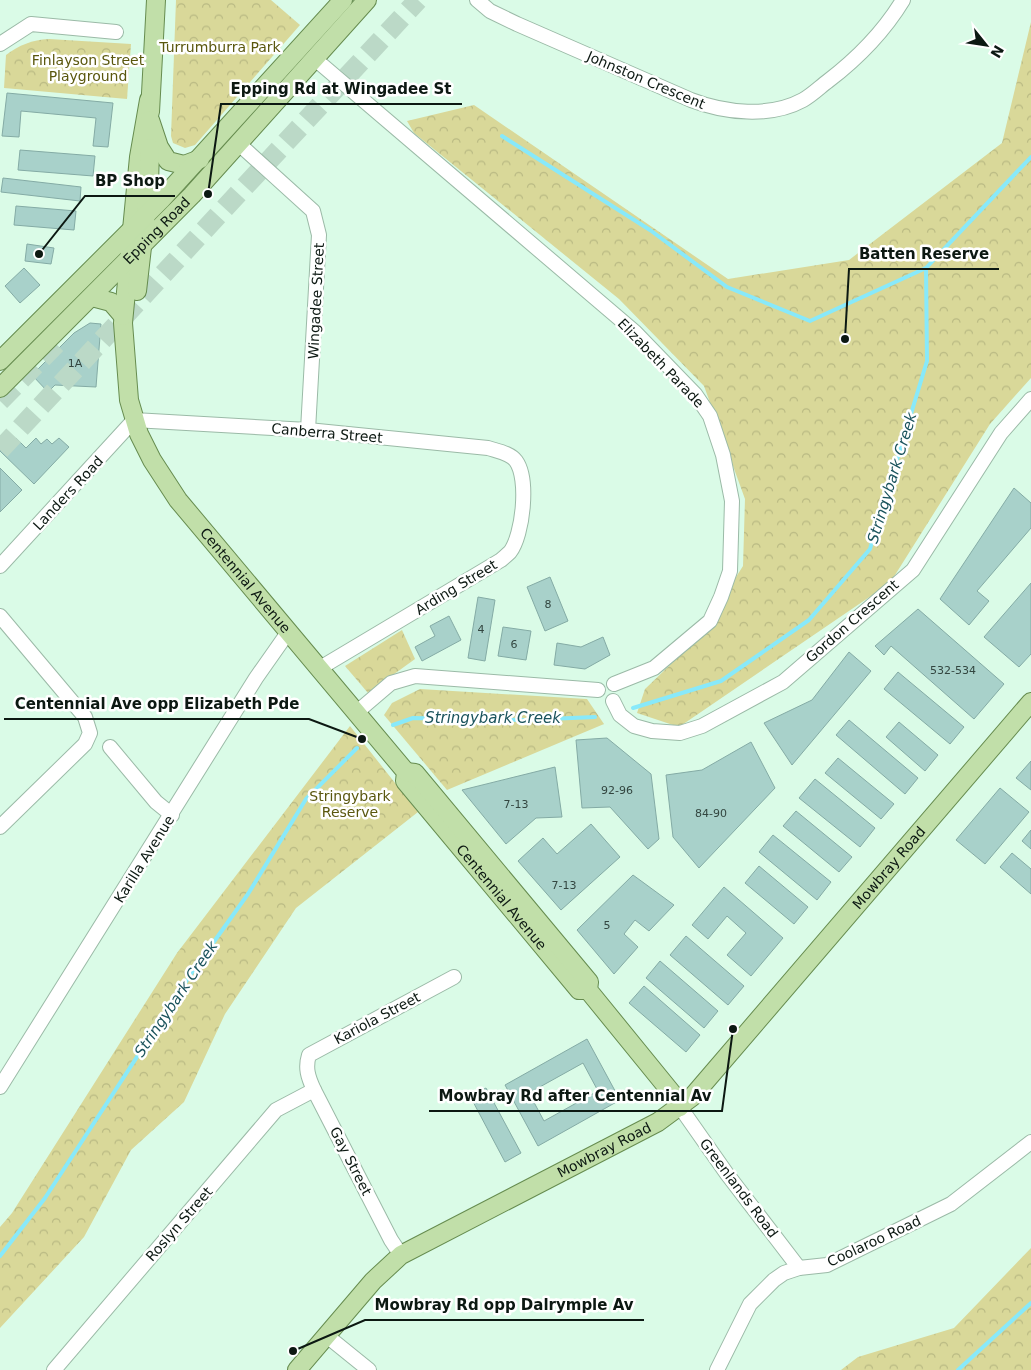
<svg xmlns="http://www.w3.org/2000/svg" width="1031" height="1370" font-family="'DejaVu Sans',sans-serif">
<style>
.forest{fill:url(#forest-crowns)}
.lines{fill:none;stroke-linecap:round;stroke-linejoin:round}
.stream{stroke:#88e9fa;stroke-width:4}
.building{fill:#a8d1ca;stroke:#84aba5;fill-rule:evenodd}
.highway-tunnel{stroke:#bbd9c7;stroke-width:20;stroke-dasharray:20 10;stroke-linecap:butt}
.minor-casing{stroke:#9bbaa7;stroke-width:16}
.major-casing{stroke:#668c4f;stroke-width:20}
.minor{stroke:#fff;stroke-width:14}
.major{stroke:#c1dfa9;stroke-width:18}
.labels{text-anchor:middle;stroke-width:5;stroke-linejoin:round;paint-order:stroke}
.number-label{font-size:11px;fill:#334640}
.park-label{font-size:14px;fill:#5a570e;stroke:#fff}
.street-label{font-size:14px;fill:#0c1812;stroke:#fff}
.water-label{font-size:15px;font-style:italic;fill:#1a535c;stroke:#fff}
.leader{fill:none;stroke:#0c1812;stroke-width:2}
.callout-dot{fill:#0c1812;stroke:#fff;stroke-width:2}
.callout-label{font-size:15px;text-anchor:middle;font-weight:bold;fill:#0c1812;stroke:#fff;stroke-width:5;stroke-linejoin:round;paint-order:stroke}
</style>
<defs>
<pattern id="forest-crowns" width="20" height="18" patternUnits="userSpaceOnUse" patternTransform="scale(1.25)"><rect width="20" height="18" fill="#d9d899"/><path d="M2 6a3 3 0 1 1 6 0M12 15a3 3 0 1 1 6 0" fill="none" stroke="#b9b983"/></pattern>
</defs>
<rect width="100%" height="100%" fill="#dafbe7"/>
<g class="forest">
<polygon points="176,0 271,0 300,25 195,145 185,148 173,143 171,136"/>
<polygon points="1031,22 1031,378 990,424 890,583 679,727 637,713 645,689 696,640 743,566 745,499 704,386 619,299 414,133 407,121 474,105 728,279 849,260 1002,143"/>
<path d="M49,39l82,5 -4,55 -123,-11 2,-33c13,-10 26,-15 43,-16z"/>
<polygon points="402,630 415,659 368,693 345,666"/>
<polygon points="420,689 587,699 604,724 447,790 384,715 392,703"/>
<polygon points="350,726 418,812 296,908 225,1014 184,1102 131,1150 84,1237 0,1328 0,1227 12,1213 177,953"/>
<polygon points="1031,1248 1031,1370 841,1370 858,1357 954,1328"/>
</g>
<g class="lines">
<g class="stream">
<polyline points="502,136 650,230 727,287 810,321 926,268"/>
<polyline points="633,708 721,681 809,620 870,549 927,361 926,268 1031,157"/>
<polyline points="393,725 413,718 525,720 595,717"/>
<polyline points="0,1256 45,1198 193,971 248,894 306,799 357,748"/>
<polyline points="958,1370 1031,1303"/>
</g>
</g>
<g class="building">
<polygon points="7,93 113,103 108,147 93,146 96,118 21,111 19,137 2,136"/>
<polygon points="20,150 95,156 93,176 18,170"/>
<polygon points="3,178 81,187 80,201 1,192"/>
<polygon points="16,206 76,211 74,230 14,225"/>
<polygon points="27,244 54,248 51,264 25,261"/>
<polygon points="24,268 40,285 20,303 5,286"/>
<polygon points="90,323 101,324 96,387 55,385 48,392 32,375 74,333"/>
<polygon points="16,438 26,448 36,438 41,444 47,439 52,444 59,438 69,447 34,484 0,451 2,440 8,446"/>
<polygon points="0,468 22,490 0,512"/>
<polygon points="1014,488 1031,503 1031,528 977,591 989,601 969,625 940,599"/>
<polygon points="550,577 568,621 545,631 527,587"/>
<polygon points="1031,583 1031,654 1019,667 984,637"/>
<polygon points="478,597 495,600 485,661 468,658"/>
<polygon points="918,609 1004,684 974,719 891,646 884,655 875,646"/>
<polygon points="449,616 461,640 422,661 415,647 435,636 430,626"/>
<polygon points="503,627 531,631 526,660 498,656"/>
<polygon points="603,637 610,655 585,669 554,665 557,643 581,647"/>
<polygon points="849,652 871,671 792,765 764,723 812,700"/>
<polygon points="898,672 964,727 950,744 884,689"/>
<polygon points="849,720 918,778 905,794 836,735"/>
<polygon points="899,722 938,755 925,771 886,737"/>
<polygon points="607,738 651,774 659,839 648,849 610,807 582,808 576,740"/>
<polygon points="751,742 775,788 699,868 673,837 666,775 702,770"/>
<polygon points="838,758 894,804 881,819 825,773"/>
<polygon points="1031,761 1031,790 1016,778"/>
<polygon points="555,767 562,817 536,818 506,844 462,790"/>
<polygon points="815,779 875,828 860,847 799,798"/>
<polygon points="1000,788 1029,812 985,864 956,840"/>
<polygon points="796,811 852,857 839,872 783,826"/>
<polygon points="591,824 620,857 561,910 518,861 543,838 557,854"/>
<polygon points="1031,830 1031,849 1022,841"/>
<polygon points="773,835 831,882 817,900 759,852"/>
<polygon points="1012,853 1031,869 1031,894 1000,867"/>
<polygon points="759,866 808,907 794,924 745,883"/>
<polygon points="633,875 674,905 649,931 635,920 624,934 638,947 614,974 577,930"/>
<polygon points="724,887 783,938 751,976 727,955 746,933 727,916 708,939 692,925"/>
<polygon points="686,936 744,986 728,1005 670,955"/>
<polygon points="660,961 718,1011 704,1028 646,978"/>
<polygon points="644,986 700,1035 686,1052 629,1003"/>
<path d="M587,1039l33,61 -82,46 -33,-61zM583,1063l15,28 -54,30 -15,-28z"/>
<polygon points="486,1088 521,1153 505,1162 470,1096"/>
</g>
<g class="lines">
<g class="highway-tunnel">
<polyline points="0,401 58,342"/>
<polyline points="0,450 418,0"/>
</g>
<g class="minor-casing">
<g id="minor">
<path d="M477,0l13,11 27,13 174,76c34,13 79,18 112,0 9,-5 17,-13 25,-19 30,-23 55,-48 75,-81"/>
<polyline points="0,44 31,24 116,32"/>
<polyline points="315,59 635,332 695,394 710,416 723,455 732,501 730,571 721,597 710,621 654,668 614,684"/>
<polyline points="239,144 313,211 319,235 308,430"/>
<path d="M0,566l134,-146 174,10 180,18c9,3 22,5 28,13 13,18 7,74 -6,91 -3,3 -7,6 -9,8l-181,108"/>
<polyline points="0,616 85,717 90,733 85,744 0,827"/>
<polyline points="613,701 620,715 634,726 652,731 680,733 702,726 783,682 913,570 1001,433 1031,399"/>
<polyline points="357,712 391,683 415,676 598,690"/>
<polyline points="110,747 156,802 172,815"/>
<polyline points="0,1087 256,678 289,631"/>
<polyline points="680,1107 727,1174 799,1268"/>
<path d="M401,1255l-10,-15 -77,-150c-6,-13 -9,-22 -5,-35l145,-78"/>
<polyline points="327,1336 369,1370"/>
<polyline points="54,1370 276,1110 314,1090"/>
<polyline points="717,1370 750,1304 774,1280 784,1273 799,1268 827,1265 951,1204 1031,1142"/>
</g>
</g>
<g class="major-casing">
<g id="major">
<path id="s1" d="M149,100l-10,57 -16,166 6,77 10,34 13,26 26,40 228,272 -1,9 174,209h9"/>
<polyline points="150,112 156,0"/>
<polyline points="150,120 159,147 168,161 184,165 200,159"/>
<polyline points="137,291 149,186 150,148"/>
<polyline points="92,297 111,302 123,316"/>
<polyline points="0,361 161,200 343,0"/>
<path id="s2" d="M0,388l192,-193 175,-195"/>
<polyline points="406,772 415,773 589,982 588,990 671,1092 680,1107"/>
<path id="s3" d="M297,1370l76,-89 28,-26 257,-133 34,-25 339,-395"/>
</g>
</g>
<use href="#minor" class="minor"/>
<use href="#major" class="major"/>
</g>
<g class="labels">
<g class="number-label">
<text x="75" y="367">1A</text>
<text x="548" y="608">8</text>
<text x="481" y="633">4</text>
<text x="514" y="648">6</text>
<text x="953" y="674">532-534</text>
<text x="617" y="794">92-96</text>
<text x="516" y="808">7-13</text>
<text x="711" y="817">84-90</text>
<text x="564" y="889">7-13</text>
<text x="607" y="929">5</text>
</g>
<g class="park-label">
<text x="220" y="52">Turrumburra Park</text>
<text x="88" y="65">Finlayson Street<tspan x="88" dy="16">Playground</tspan></text>
<text x="350" y="801">Stringybark<tspan x="350" dy="16">Reserve</tspan></text>
</g>
<g class="street-label">
<text transform="translate(646 80) rotate(23)" y="5">Johnston Crescent</text>
<text dy="5" stroke="none"><textPath href="#s2" startOffset="222">Epping Road</textPath></text>
<text transform="translate(316 301) rotate(-87)" y="5">Wingadee Street</text>
<text transform="translate(661 363) rotate(46)" y="5">Elizabeth Parade</text>
<text transform="translate(327 433) rotate(5)" y="5">Canberra Street</text>
<text transform="translate(68 493) rotate(-47)" y="5">Landers Road</text>
<text dy="5" stroke="none"><textPath href="#s1" startOffset="519">Centennial Avenue</textPath></text>
<text transform="translate(456 587) rotate(-31)" y="5">Arding Street</text>
<text transform="translate(852 621) rotate(-41)" y="5">Gordon Crescent</text>
<text transform="translate(144 859) rotate(-58)" y="5">Karilla Avenue</text>
<text dy="5" stroke="none"><textPath href="#s3" startOffset="789">Mowbray Road</textPath></text>
<text dy="5" stroke="none"><textPath href="#s1" startOffset="929">Centennial Avenue</textPath></text>
<text transform="translate(377 1018) rotate(-28)" y="5">Kariola Street</text>
<text dy="5" stroke="none"><textPath href="#s3" startOffset="384">Mowbray Road</textPath></text>
<text transform="translate(351 1161) rotate(63)" y="5">Gay Street</text>
<text transform="translate(739 1188) rotate(53)" y="5">Greenlands Road</text>
<text transform="translate(179 1224) rotate(-49)" y="5">Roslyn Street</text>
<text transform="translate(874 1241) rotate(-25)" y="5">Coolaroo Road</text>
</g>
<g class="water-label">
<text transform="translate(892 478) rotate(-73)" y="5">Stringybark Creek</text>
<text x="493" y="723">Stringybark Creek</text>
<text transform="translate(176 999) rotate(-56)" y="5">Stringybark Creek</text>
</g>
</g>
<path class="leader" d="M208 194L221 104H462M39 254L85 196H175M845 339L849 269H999M362 739L309 719H4M733 1029L722 1111H429M293 1351L365 1320H644"/>
<g class="callout-dot">
<circle cx="208" cy="194" r="5"/>
<circle cx="39" cy="254" r="5"/>
<circle cx="845" cy="339" r="5"/>
<circle cx="362" cy="739" r="5"/>
<circle cx="733" cy="1029" r="5"/>
<circle cx="293" cy="1351" r="5"/>
</g>
<g class="callout-label">
<text x="341" y="94">Epping Rd at Wingadee St</text>
<text x="130" y="186">BP Shop</text>
<text x="924" y="259">Batten Reserve</text>
<text x="157" y="709">Centennial Ave opp Elizabeth Pde</text>
<text x="575" y="1101">Mowbray Rd after Centennial Av</text>
<text x="504" y="1310">Mowbray Rd opp Dalrymple Av</text>
</g>
<g transform="translate(986 45) rotate(120)" stroke="#ffffff" stroke-width="4" paint-order="stroke">
<path d="M0-4L9 19L0 12L-9 19Z" fill="#0c1812"/>
<text y="-8" font-size="14" font-weight="bold" text-anchor="middle" fill="#0c1812">N</text>
</g>
</svg>
